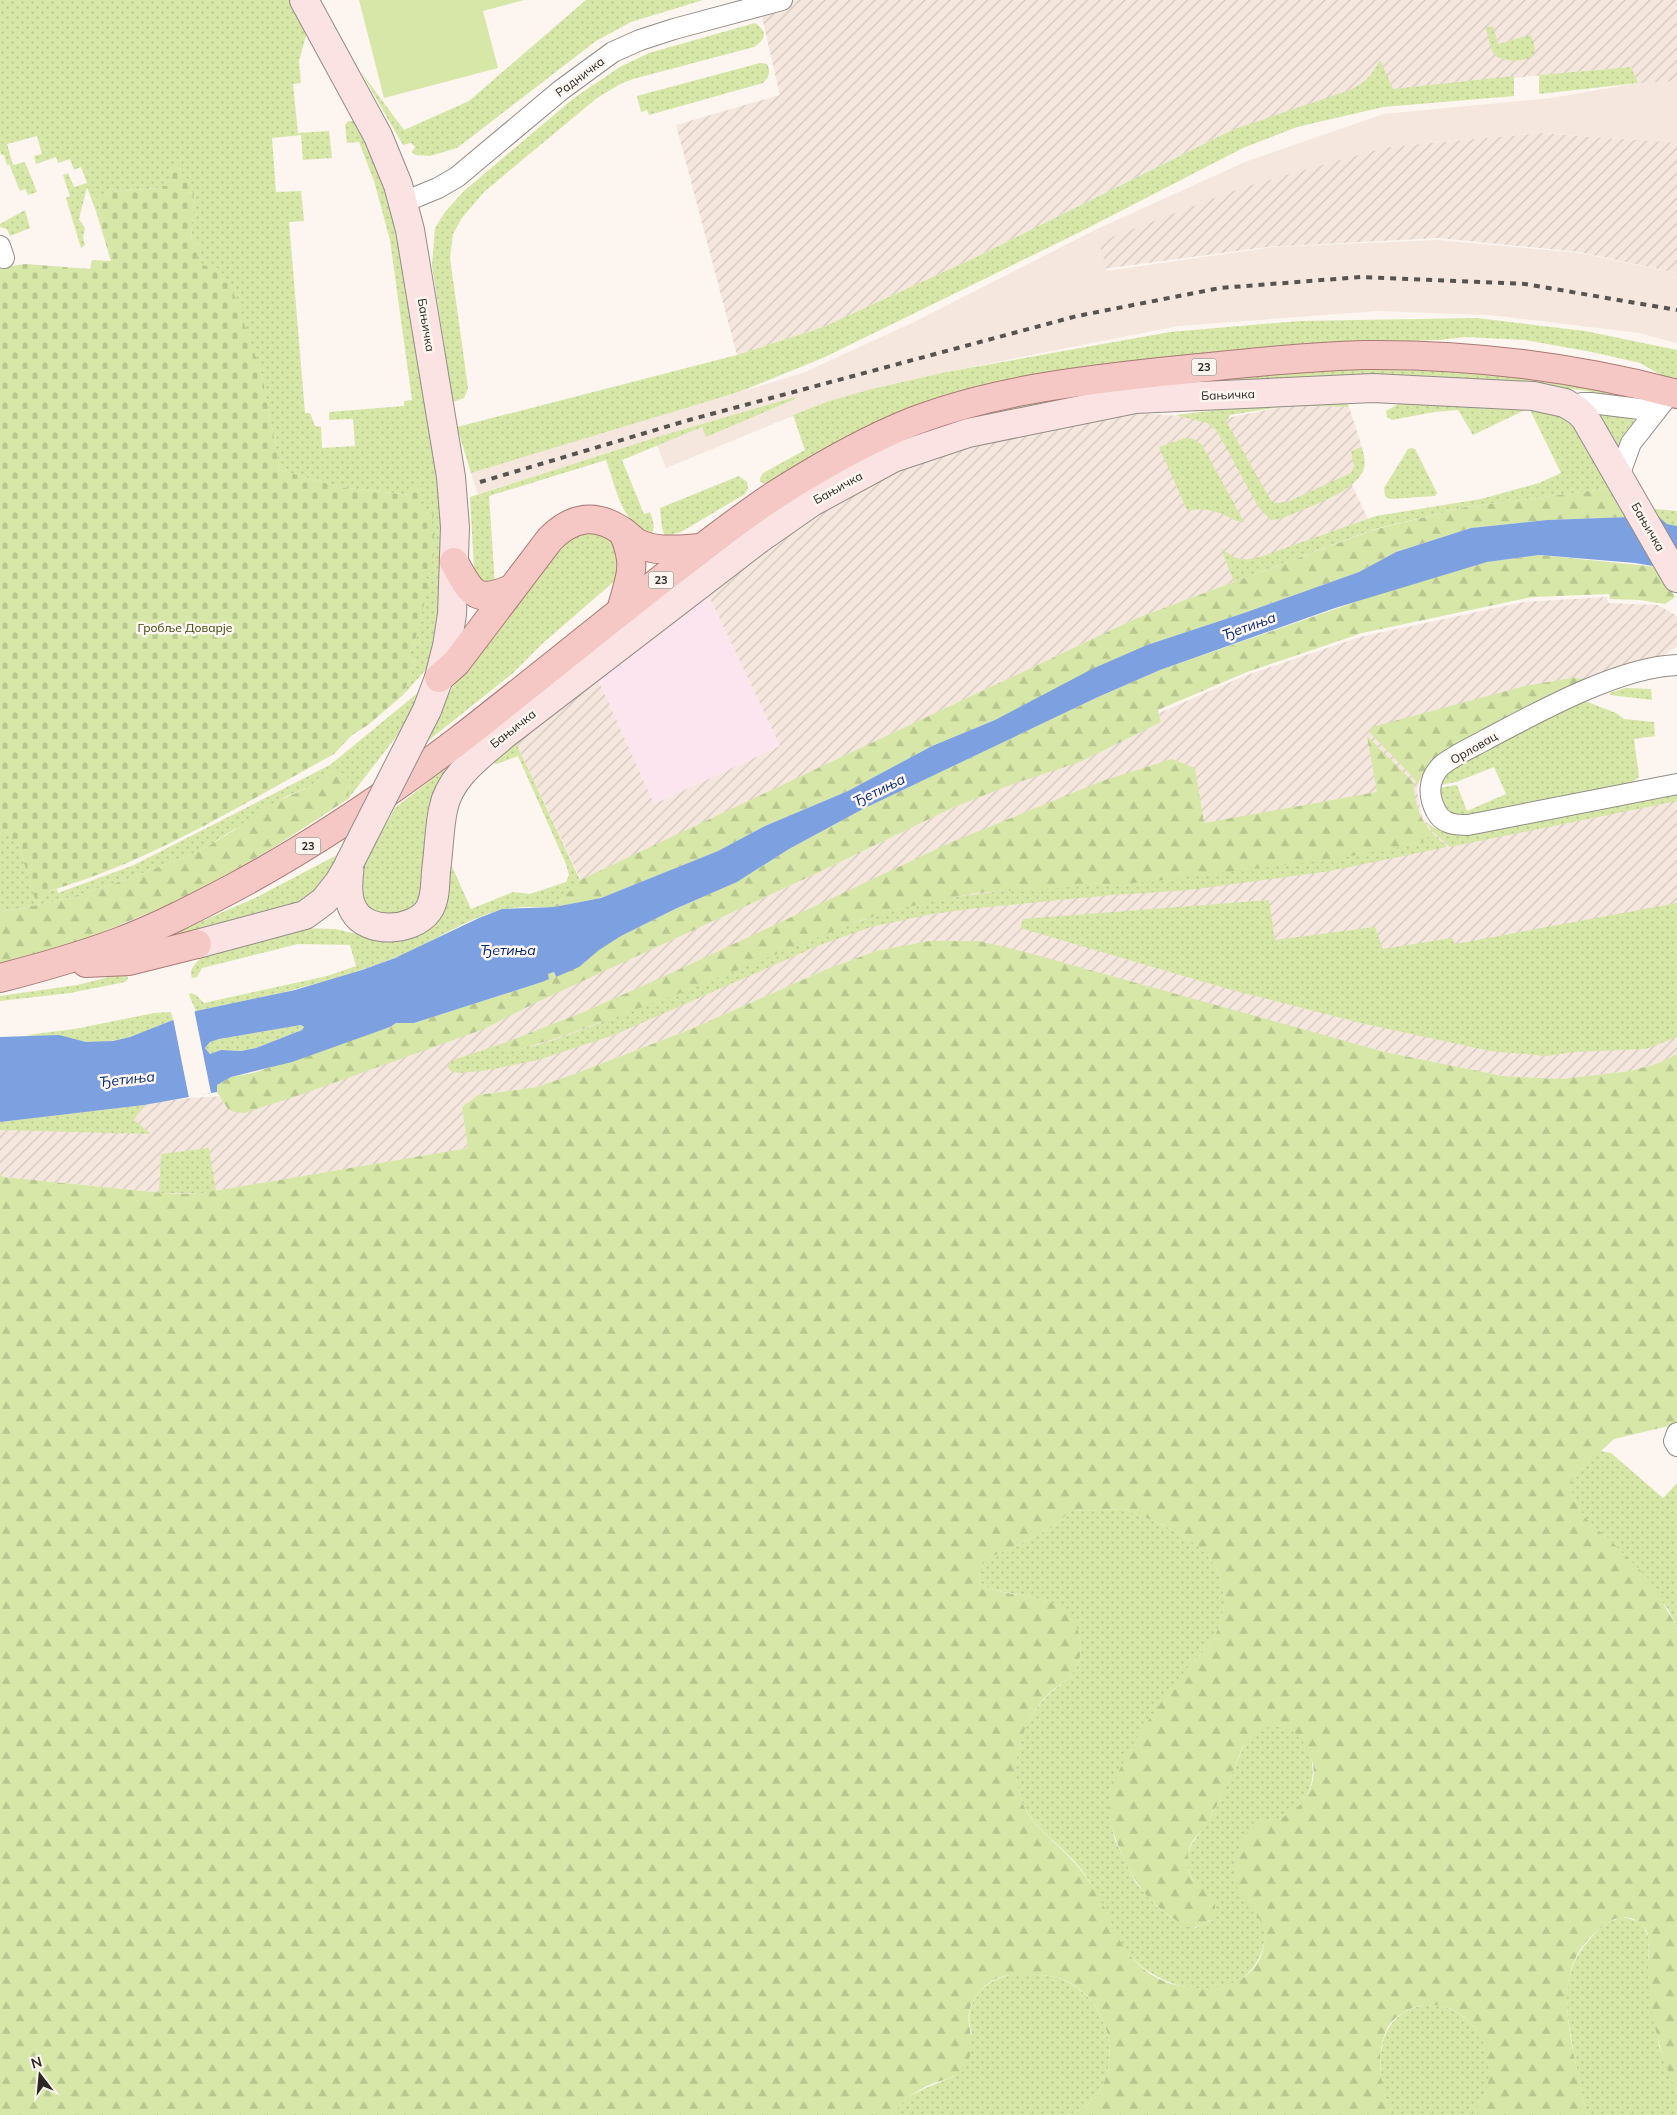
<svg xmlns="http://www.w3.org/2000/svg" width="1677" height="2115" font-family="Mulish,sans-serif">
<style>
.commercial{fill:#fde5ef}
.industrial{fill:url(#industrial-furrows)}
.built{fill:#f5e7de}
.grass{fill:url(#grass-dots)}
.forest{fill:url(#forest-firs);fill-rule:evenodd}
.cemetery{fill:url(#cemetery-stones)}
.pitch{fill:#d6e7a7}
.water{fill:#7da0e0;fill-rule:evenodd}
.pier{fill:#fcf5f0}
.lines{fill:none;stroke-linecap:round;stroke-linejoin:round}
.street-casing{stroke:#938c88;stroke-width:22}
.secondary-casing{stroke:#938c88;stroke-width:30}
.primary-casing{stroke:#aa7875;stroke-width:30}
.street{stroke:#fff;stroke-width:20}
.secondary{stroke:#fae3e2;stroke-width:28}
.primary{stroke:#f5c8c6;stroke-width:28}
.rail{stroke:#575351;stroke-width:4;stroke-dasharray:6 6;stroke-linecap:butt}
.secondary-bridge-casing{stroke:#938c88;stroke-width:30;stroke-linecap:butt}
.secondary-bridge{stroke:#fae3e2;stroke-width:28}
.labels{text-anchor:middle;stroke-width:5;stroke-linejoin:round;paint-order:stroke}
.shield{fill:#fcf5f0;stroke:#696562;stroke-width:1}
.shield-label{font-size:11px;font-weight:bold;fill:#2a2725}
.street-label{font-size:12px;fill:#2a2725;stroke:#fcf5f0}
.park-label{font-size:12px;fill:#3c470f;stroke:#fcf5f0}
.water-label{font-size:14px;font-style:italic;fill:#032871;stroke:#fcf5f0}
</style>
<defs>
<pattern id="industrial-furrows" width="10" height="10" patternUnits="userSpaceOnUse" patternTransform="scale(1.25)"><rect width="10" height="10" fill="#f5e7de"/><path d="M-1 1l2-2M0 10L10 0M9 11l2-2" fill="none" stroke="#d2c6be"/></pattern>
<pattern id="grass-dots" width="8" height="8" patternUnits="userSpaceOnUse" patternTransform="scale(1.25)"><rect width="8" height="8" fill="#d6e7a7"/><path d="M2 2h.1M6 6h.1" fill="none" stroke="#b8c690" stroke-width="1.8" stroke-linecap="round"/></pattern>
<pattern id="forest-firs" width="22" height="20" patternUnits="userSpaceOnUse" patternTransform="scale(1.25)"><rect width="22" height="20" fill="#d6e7a7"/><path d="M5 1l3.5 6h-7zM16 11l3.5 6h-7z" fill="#b8c690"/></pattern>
<pattern id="cemetery-stones" width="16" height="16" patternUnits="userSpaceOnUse" patternTransform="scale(1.25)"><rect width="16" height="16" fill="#d6e7a7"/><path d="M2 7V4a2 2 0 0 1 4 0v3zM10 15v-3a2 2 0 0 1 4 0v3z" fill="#b8c690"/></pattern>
</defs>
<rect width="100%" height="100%" fill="#fcf5f0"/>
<polygon class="commercial" points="708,594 780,746 654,804 598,679"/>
<g class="industrial">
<polygon points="758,0 1677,0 1677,273 1579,252 1438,238 1267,247 1102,269 1095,241 1243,185 1387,147 1540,133 1636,140 1638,85 1631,67 1608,69 1393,89 1232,130 974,258 823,327 737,355 676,125 780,95"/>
<polygon points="1293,405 1349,407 1362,447 1352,485 1373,530 1137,618 581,880 515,741 598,679 654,804 780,746 708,594 815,514 877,476 936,456 1077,422 1136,413 1221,419"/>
<polygon points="1607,597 1608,603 1658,605 1677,616 1677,646 1662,656 1437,758 1419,777 1417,791 1421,814 1426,822 1435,830 1446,833 1677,794 1677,1054 1659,1063 1630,1071 1561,1079 1503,1076 1385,1052 979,941 928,941 876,951 827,969 691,1029 577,1073 537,1087 478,1095 462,1107 469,1148 202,1193 174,1194 3,1177 0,1173 0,1122 189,1098 262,1094 481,1027 811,876 950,809 1161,722 1159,713 1247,675 1360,637 1524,602"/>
</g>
<polygon class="built" points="1677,81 1677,143 1540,133 1387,147 1244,187 1099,242 1107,271 1273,247 1438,240 1579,253 1677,273 1677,343 1639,333 1490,315 1377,311 1178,326 946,372 872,389 829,401 666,468 654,438 478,494 471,473 803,373 912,323 1095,230 1245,162 1384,114 1552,98 1638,83"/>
<g class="grass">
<polygon points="0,0 293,0 307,32 299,61 301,83 293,84 298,133 329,131 332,158 303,160 301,135 272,138 276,192 301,191 304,221 289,222 305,413 310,413 315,426 321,427 322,448 355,446 353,419 329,420 329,412 404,406 404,401 412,400 390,240 374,181 359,142 347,143 345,125 348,121 353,121 365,138 383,181 396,223 441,477 443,604 431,664 403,695 416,661 408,657 411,649 413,649 429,581 421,579 422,573 428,574 436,543 433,542 427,531 428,523 410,495 339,487 280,470 262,375 195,264 199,243 191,241 194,193 159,186 158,188 111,192 97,198 101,209 96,211 87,187 79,219 85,228 83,237 85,245 81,248 66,198 70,196 63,175 68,173 74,187 87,183 81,167 74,170 70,159 58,163 56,157 36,164 34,156 42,154 37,136 7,144 13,165 25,162 37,192 28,195 25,189 20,191 9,164 7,165 4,155 1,155 0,150"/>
<polygon points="586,0 703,0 631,22 596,41 457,148 430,156 415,155 412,152 415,147 411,143 403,145 361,72 404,130 469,101"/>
<path d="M755,23c13,9 11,16 -1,24l-121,32 -11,4 -25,15 -82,68 -31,26 -22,26 -9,16 -3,24 18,130 -4,10 -11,4 -21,-136 3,-38 10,-16 19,-21 110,-93 46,-31 29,-14z"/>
<path d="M1493,26l5,18 33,-9c2,6 6,15 2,20 -6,8 -31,7 -38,0 -5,-6 -7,-19 -9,-27z"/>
<path d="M1380,60l13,29 121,-13v20l-131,11 -86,20 -54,21 -161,83 -257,126 -86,35 -268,81 -14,-46 280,-72 86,-28 151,-69 258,-128 118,-40c15,-7 22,-15 30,-30z"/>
<path d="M760,63l7,1c4,8 2,13 -4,19l-114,32 -2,-5 -6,2 -4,-16z"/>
<polygon points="1631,67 1638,83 1539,94 1539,75"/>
<polygon points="25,210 30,228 10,236 7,229 0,227 0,224"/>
<polygon points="1477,318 1585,331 1677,350 1677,382 1668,379 1640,363 1592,352 1525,340 1465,337 1440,340 1299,344 1244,349 1127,363 874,424 806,459 766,484 760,482 760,478 763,473 805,450 793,415 829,401 872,389 946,372 1170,332 1300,321"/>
<polygon points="1401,368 1509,374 1635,396 1629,399 1581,390 1487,381 1168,385 1305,370"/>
<polygon points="1078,396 1078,401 924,434 453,763 419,900 407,913 378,916 361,904 361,871 395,808 453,763 641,610 761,519 907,437 965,418 1022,405"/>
<path d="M795,397v2l-89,38 -4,-10 -80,33 22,54 6,-2c3,8 6,16 1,23 -30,-11 -35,-48 -45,-75l-117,36 6,89h-20l-5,-88 184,-59z"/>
<path d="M1418,400c40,1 123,-3 155,22 17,13 29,47 39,66l-146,19 -95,23 -137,52 -13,-34c16,13 20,13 39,9l116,-41 105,-17 58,-16 22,-10 -32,-65 -56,27 -15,-25 -24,2 -42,8 -5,-3 -1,-6 12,-7z"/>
<path d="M1296,401l50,1 3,5 -56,-2 -63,10 -4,6 44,78 4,4 13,-1 64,-29 3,-7 -3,-15 11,-4c2,9 5,17 0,26 -11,21 -60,36 -81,46l-10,1 -12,-12 -42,-77 -10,-8 -32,-8z"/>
<polygon points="1597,413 1633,419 1634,422 1627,430 1617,449"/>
<path d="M1185,438l9,1 8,6 42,77c-10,-1 -15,-5 -24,-9 -11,-4 -21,-4 -33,-3l-28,-63z"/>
<polygon points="1412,448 1415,449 1437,493 1435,496 1390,499 1385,496 1384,488 1408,449"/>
<polygon points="739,476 747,482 748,488 745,494 681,532 665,536 662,528 660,508"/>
<polygon points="1656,509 1677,511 1677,526 1667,524 1651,510"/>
<polygon points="583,530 607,533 622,553 616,579 610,585 542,644 512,674 424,744 452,688 476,652 554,550"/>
<polygon points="1625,688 1651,689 1652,700 1610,695 1610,693"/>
<polygon points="420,691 413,715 348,799 350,784 332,771 311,786 285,797 200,851 122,881 58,901 0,912 0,834 9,831 18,843 35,898 46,895 46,892 57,889 58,893 134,865 330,765"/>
<polygon points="1585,701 1616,713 1624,719 1654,722 1655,736 1634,739 1639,777 1630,784 1455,817 1442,806 1439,788 1457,785 1467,811 1506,794 1494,767 1456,782 1440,785 1448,770 1528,728"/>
<path d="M515,741l65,139 -26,27c-17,0 -36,-1 -53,3 -34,8 -73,35 -107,48 -64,25 -131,40 -198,53l-7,-16 1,-2 6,2 8,8 123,-27 29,-10 -6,-21 -52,-1 -96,24 -5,9 -5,1c-4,-9 5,-17 13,-23l90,-27 41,1 53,13 15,-1 16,-5 12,-9 7,-10 11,-55 21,47 42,-17 17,2 36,-12 3,-7 -3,-11 -48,-108 -21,8 -4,-1 1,-3z"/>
<polygon points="1677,792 1677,801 1450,847 1432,831 1426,822 1434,828 1453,832"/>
<path d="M1431,832l16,15 -117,24 -140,19 -77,5 -135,13 -46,6 -61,13 -51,18 -206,90 -76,25 -49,10 -29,3 -10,-2 -2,-5 2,-4 6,-3 51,-17 -3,3 6,6c43,-7 85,-27 126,-42 90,-32 177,-77 270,-102 43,-11 87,-15 131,-19l389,-48z"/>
<polygon points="337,855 340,857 317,892 294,906 139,949 257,897"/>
<polygon points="1269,900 1275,940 1375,927 1383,949 1452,938 1455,944 1677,903 1677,1037 1646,1049 1574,1052 1547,1056 1490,1051 1365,1024 1228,989 1020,928 1023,919"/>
<polygon points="126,973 128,979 125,982 70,993 0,1001 0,996 77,985"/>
<path d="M171,1012l2,8c-27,11 -56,25 -86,22 -10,-1 -20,-6 -30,-6 -11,-1 -20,1 -31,-1l49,-6 79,-16z"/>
<polygon points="301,1025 304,1027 302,1030 256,1048 241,1051 221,1050 210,1054 205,1048 210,1042 219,1039"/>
<polygon points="144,1105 134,1120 151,1134 0,1130 0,1122"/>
<polygon points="209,1148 216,1191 202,1193 159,1193 161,1154"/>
<polygon points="1600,1451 1611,1453 1663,1498 1677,1483 1677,1627 1668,1609 1609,1539 1592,1525 1580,1511 1570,1488 1573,1477"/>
<path d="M1122,1509c28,10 55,20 78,39 38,34 28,87 -9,115l-80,131v31l4,15 21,43 22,25 15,11 23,9 13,-7 -7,-34 -6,-2c-22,-34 1,-43 16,-70 10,-18 18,-37 26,-55 3,-7 5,-15 9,-21 6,-7 14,-12 23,-13 54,-6 63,95 -10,95l-15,81c4,6 15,13 17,20 4,11 3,25 -3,36 -27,53 -109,31 -136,-12 -15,-23 -23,-50 -39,-73 -25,-35 -64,-47 -68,-96 -2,-28 11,-62 32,-82 10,-9 23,-16 29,-29 10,-21 0,-51 -22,-61 -18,-10 -48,-10 -69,-18l-5,-4 -3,-11 4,-10 4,-3 24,-10 41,-21 20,-17z"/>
<path d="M1623,1917l14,4 6,4 6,13 -1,35 5,43 6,30 18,47v22h-90c-6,-24 -11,-48 -15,-72 -7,-40 -11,-73 19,-105 8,-10 19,-18 32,-21z"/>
<path d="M1014,1974c22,1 42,-1 62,13 44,30 48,108 -7,128h-177c17,-25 38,-27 62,-39l18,-43c-11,-31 13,-54 42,-59z"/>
<path d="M1434,2004c32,6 55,32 55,65 0,7 1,16 -3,22 -3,9 -9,16 -13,24h-82c-17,-45 -20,-107 43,-111z"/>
</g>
<g class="forest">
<polygon points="1612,488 1629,517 1547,520 1471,528 1396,552 1359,572 1244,613 1147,645 995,720 932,746 848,791 765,826 718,851 601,898 554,907 580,880 1137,618 1373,530 1466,507"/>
<polygon points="1540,555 1658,567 1675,597 1665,604 1640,600 1610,599 1609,594 1532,597 1362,633 1247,672 1158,710 1161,722 1080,762 1010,785 950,809 811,876 535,1003 484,1029 297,1096 244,1113 234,1112 228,1109 217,1092 217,1085 231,1077 253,1073 390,1027 396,1023 414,1023 542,982 548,974 554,972 555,977 621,936 675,909 737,882 789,849 863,809 1098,697 1160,670 1381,593 1487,562"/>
<polygon points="1572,678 1593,679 1426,769 1418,784 1409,773 1369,732 1372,727 1525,686"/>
<path d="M1367,736l47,47c0,19 5,34 17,49l-5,8 -9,4 -83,15 -187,23 -172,11 -68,14 -46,13 -183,74 -121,44 -44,13 -7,-1 -2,-2 3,-6 79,-31 90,-40 276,-129 150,-61 70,-22 23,9 9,55 173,-31z"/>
<polygon points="332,771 346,774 350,784 348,799 268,851 187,897 76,943 0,963 0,912 58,901 122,881 200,851 233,831 263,808 311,786"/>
<path d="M928,941h51l46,11 360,100 118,24 58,3 69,-8 29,-8 18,-9v370l-63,15 -41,38 -3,11 10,23 12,14 17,14 40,40 28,48v466c-17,-38 -28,-79 -29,-121 -1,-14 5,-32 -3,-44 -8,-11 -23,-14 -34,-7 -48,30 -48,70 -40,120 5,25 10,49 16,74h-114c4,-9 12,-18 14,-27 4,-16 2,-33 -5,-48 -13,-29 -47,-45 -76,-29 -7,4 -16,10 -19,18 -13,26 -5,61 4,86h-322c55,-20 51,-97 8,-128 -16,-11 -32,-13 -51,-12 -7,0 -15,-1 -22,1 -20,5 -39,27 -35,48 3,17 6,32 -8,46 -8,8 -17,10 -27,13 -16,6 -32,18 -42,32h-892v-942l3,4 171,17 28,-1 266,-45 -6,-41 16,-12 59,-8 40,-14 114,-44 136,-60 49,-18zM1122,1509c28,10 55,20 78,39 38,34 28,87 -9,115 -26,35 -83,104 -82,148 1,16 7,29 13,43 16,36 32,55 67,74 19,0 36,-20 19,-37 -4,-5 -10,-4 -14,-9 -6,-8 -8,-20 -6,-29 2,-12 9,-17 16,-25 5,-6 8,-15 12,-21 6,-11 12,-22 16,-33 4,-9 7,-19 11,-28 10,-20 35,-25 52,-13 9,7 15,20 18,31 4,22 -10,45 -31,53 -7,3 -17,2 -23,5 -7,3 -13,12 -16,18 -12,19 -11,44 2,63 8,11 18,15 19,29 5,58 -66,66 -105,47 -20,-10 -35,-28 -44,-48 -11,-27 -24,-51 -44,-72 -20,-22 -44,-36 -52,-66 -9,-32 4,-71 26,-96 10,-10 24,-16 31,-29 11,-21 3,-51 -19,-63 -20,-10 -49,-9 -71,-18l-5,-4 -3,-11 4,-10 4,-3 24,-10 41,-21 20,-17z"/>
</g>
<path class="cemetery" d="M171,166l12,1 -2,11 8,1 -1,13 6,1 -3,48 8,1 -3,22 22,4 13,18 31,89 18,95 59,17 70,8 4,-8h9l-2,23 14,4 -2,9h-4l-1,8 8,1 -2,10 4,1 -9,32 -6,-2 -1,5 9,2 -17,69 -2,1 -3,7 8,4 -13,34 -35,30 -16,10 -18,19c-93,51 -185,109 -288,138v3l-11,4 -17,-56 -4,1 -5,-13 -9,3v-566l25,-4 65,5 2,-9 19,1 -15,-50 5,-2 -4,-11 14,-6 47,-4 1,-2h9z"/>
<polygon class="pitch" points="359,0 524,0 483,11 498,68 384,98"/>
<path class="water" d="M1651,510l16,14 10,2v44l-42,-7 -95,-8 -53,7 -152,46 -175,62 -62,27 -235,112 -74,40 -52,33 -62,27 -54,27 -22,14 -20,17 -23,10 -2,-5 -6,2 1,5 -7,3 -128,41h-18l-6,4 -98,35 -61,15 -14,8v7l-73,13 -144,17v-85l59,-2 27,7 27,-1 17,-4 66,-26 99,-21 67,-20 33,-12 84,-40 23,-9 52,-2 47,-9 117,-47 47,-25 83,-35 84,-45 63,-26 97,-51 55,-24 97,-32 115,-41 37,-20 75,-24 76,-8 82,-3zM301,1025l3,2 -2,3 -46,18 -15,3 -20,-1 -11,4 -5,-6 5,-6 9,-3z"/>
<polygon class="pier" points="194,1009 211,1093 189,1098 173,1018"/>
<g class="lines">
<g class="street-casing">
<g id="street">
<polyline points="404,202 438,188 457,177 561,90 613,52 640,40 674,29 782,0"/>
<polyline points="0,246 4,258"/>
<polyline points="1572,408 1582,403 1591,403 1656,411"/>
<polyline points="1619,476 1631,443 1671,392"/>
<path d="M1677,665c-58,2 -139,47 -190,74 -14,8 -33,16 -46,27 -13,13 -13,30 -5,45 6,13 19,14 32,14l209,-41"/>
<polyline points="1677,1433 1674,1441 1677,1446"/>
</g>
</g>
<g class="secondary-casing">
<g id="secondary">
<polyline points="304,0 378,136 398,185 410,230 451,477 455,527 452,614 447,646 439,678 427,710"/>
<path d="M350,862c-1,16 -5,34 4,49 13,23 58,21 74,0 8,-11 7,-28 8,-40 3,-21 3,-42 7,-61 6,-34 38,-55 62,-76l254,-195 53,-37 81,-44 75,-25 167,-34 238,-11 160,8 32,7 13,8 7,7 92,160"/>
<polyline points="197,944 305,915 324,901 339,882 350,863"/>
</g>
</g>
<g class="primary-casing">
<g id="primary">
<path d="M454,562c17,31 21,42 57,27"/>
<path d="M621,611c9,-35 17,-44 2,-79"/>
<path d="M439,678l17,-15 94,-124c23,-23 45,-26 72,-8 5,3 10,9 15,12 19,10 44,6 64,5"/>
<polyline points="86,963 129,961 197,944"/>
<path d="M0,978c39,-10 78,-21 116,-35 41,-15 79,-35 117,-55 80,-43 154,-93 226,-148 68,-53 135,-108 204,-162 36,-28 73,-57 112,-83 44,-28 91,-55 139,-74 78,-30 164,-40 246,-49 68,-7 136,-15 204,-17 105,-1 211,12 313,39"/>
</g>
</g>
<use href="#street" class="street"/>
<use href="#secondary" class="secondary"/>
<use href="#primary" class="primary"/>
<polyline class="rail" points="480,482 689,420 1077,316 1220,288 1361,277 1525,284 1677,310"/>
<g class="secondary-bridge-casing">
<polyline id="secondary-bridge" points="350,862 427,710"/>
</g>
<use href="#secondary-bridge" class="secondary-bridge"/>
</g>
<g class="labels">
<g class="shield">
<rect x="1191.5" y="358.5" width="25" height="17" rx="4"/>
<rect x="648.5" y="571.5" width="25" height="17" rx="4"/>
<rect x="295.5" y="837.5" width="25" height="17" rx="4"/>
</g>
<g class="shield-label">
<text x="1204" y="371">23</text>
<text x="661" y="584">23</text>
<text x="308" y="850">23</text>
</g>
<g class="street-label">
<text transform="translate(580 77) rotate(-37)" y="4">Радничка</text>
<text transform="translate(426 325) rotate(81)" y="4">Бањичка</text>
<text transform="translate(1228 395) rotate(-2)" y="4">Бањичка</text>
<text transform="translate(838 488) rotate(-29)" y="4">Бањичка</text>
<text transform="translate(1648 527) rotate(60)" y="4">Бањичка</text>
<text transform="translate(513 729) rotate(-38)" y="4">Бањичка</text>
<text transform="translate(1474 748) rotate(-30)" y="4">Орловац</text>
</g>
<g class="park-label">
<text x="185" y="632">Гробље Доварје</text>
</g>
<g class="water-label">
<text transform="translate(1249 626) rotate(-20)" y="5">Ђетиња</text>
<text transform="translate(879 790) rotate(-26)" y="5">Ђетиња</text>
<text x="508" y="955">Ђетиња</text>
<text transform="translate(127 1079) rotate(-6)" y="5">Ђетиња</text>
</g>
</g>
<g transform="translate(40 2075) rotate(344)" stroke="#fcf5f0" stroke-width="4" paint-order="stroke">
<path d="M0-4L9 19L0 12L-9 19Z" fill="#2a2725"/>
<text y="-8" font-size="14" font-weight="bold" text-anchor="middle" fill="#2a2725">N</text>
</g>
</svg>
